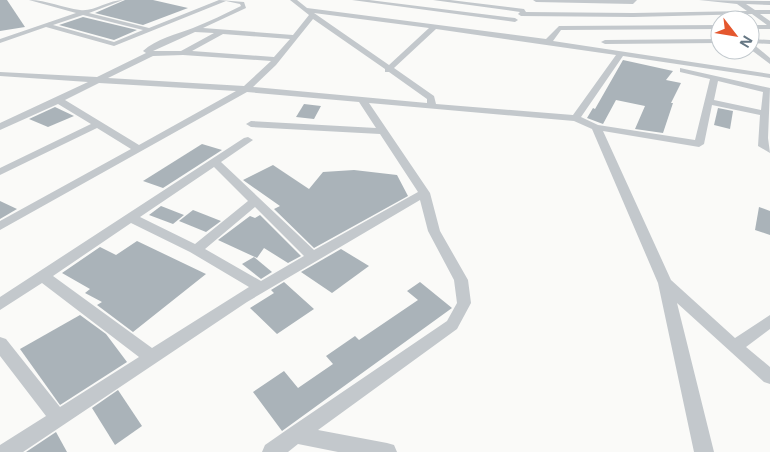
<svg xmlns="http://www.w3.org/2000/svg" width="770" height="452" font-family="'Noto Sans',sans-serif">
<style>
.building{fill:#aab3b9}
.lines{fill:none;stroke-linecap:round;stroke-linejoin:round}
.street{fill:#c3c8cc;fill-rule:evenodd}
</style>
<rect width="100%" height="100%" fill="#fafaf8"/>
<g class="building">
<polygon points="0,0 7,0 25,27 0,31"/>
<polygon points="125,0 153,0 188,8 143,25 95,13"/>
<polygon points="83,17 137,30 114,40 59,25"/>
<polygon points="623,60 673,71 666,80 681,83 671,103 673,103 663,133 635,129 645,106 616,100 603,124 587,118 593,108 595,109"/>
<polygon points="304,104 321,106 314,119 296,117"/>
<polygon points="55,107 74,116 48,127 29,119"/>
<polygon points="718,108 733,111 730,129 714,125"/>
<polygon points="202,144 222,150 163,188 143,181"/>
<polygon points="273,165 309,189 323,172 354,170 397,175 408,196 314,248 274,209 280,206 243,180"/>
<polygon points="0,201 17,209 0,219"/>
<polygon points="161,206 184,215 173,224 149,215"/>
<polygon points="759,207 770,211 770,235 755,230"/>
<polygon points="193,210 221,221 206,232 179,221"/>
<polygon points="260,215 301,256 288,263 264,248 257,258 218,240 250,216 255,218"/>
<polygon points="137,241 206,274 133,332 97,305 102,302 85,293 90,289 62,273 100,247 116,255"/>
<polygon points="341,249 369,266 332,293 301,272"/>
<polygon points="254,257 272,272 261,279 242,264"/>
<polygon points="284,282 314,309 277,334 250,308 274,293 271,290"/>
<polygon points="420,282 452,308 282,431 253,392 284,371 298,388 333,364 326,356 355,336 359,340 418,300 407,291"/>
<polygon points="80,315 106,334 127,362 60,405 20,349"/>
<polygon points="118,390 142,426 115,445 92,408"/>
<polygon points="56,432 67,452 26,452"/>
</g>
<g class="lines">
<g class="street">
<path d="M29,0c18,0 34,8 51,10 13,2 29,-10 43,-10l-34,13 60,15 70,-28 25,2 2,6 -43,20 90,7 16,-20 -19,-15h7l10,8 239,31 13,-13 161,-1v4l-159,1 -8,11 217,33v4l-147,-22 -42,61 17,8 97,15 15,-61 -30,-7v-4l90,20 -2,50 2,15 -12,-7 2,-31 -48,-10 -8,39 -5,3 -96,-16 68,149 64,58 35,-23v14l-24,18 24,20v17l-6,-2 -87,-79 37,149h-20l-36,-169 -66,-154 -18,-8 -205,-18 61,90 10,38 28,49 3,23 -14,26 -139,101 69,13 7,2 3,7h-59l-40,-8 -10,8h-26l3,-7 23,-16 159,-108 10,-18 -3,-23 -26,-49 -8,-31 -173,102 -224,150h-23v-7l46,-29 -46,-60v-19l6,2 54,68 79,-50 -97,-74 -42,27v-13l244,-159 4,-1 5,3 -32,22 93,88 104,-58 -38,-58 -129,-7 -5,-3 5,-3 125,7 -17,-26 -112,-10 -247,138v-9l131,-72 -34,-21 -97,47v-7l91,-44 -33,-20 -58,26v-7l88,-41 -88,-6v-4l97,5 49,-24 -3,-2c13,-12 34,-17 50,-23 17,-7 32,-14 48,-22l-1,-2 -14,-3 -112,45 -68,-19 -46,16v-4l76,-26zM314,13l115,15 -40,37zM83,15l60,15 -29,12 -61,-17zM313,19l72,50v3h4l38,27v4l-174,-16 23,-22zM436,29l180,26 -43,60 -137,-11 -2,-8 -40,-28zM195,32l19,1 -33,18h-28zM223,34l67,5 -16,18 -82,-6zM183,55l88,6 -27,25 -136,-8 45,-22zM718,81l45,11 -2,18 -47,-10zM99,83l137,8 -97,54 -74,-45zM214,167l34,34 -53,43 -55,-27zM255,207l49,49 -43,25 -56,-32zM131,223l59,29 59,35 -97,61 -99,-72z"/>
<polygon points="352,0 369,0 515,18 518,20 515,22"/>
<polygon points="433,0 450,0 524,9 526,12 633,13 747,11 737,4 699,0 770,1 770,5 746,4 755,10 770,10 770,14 760,14 770,21 770,29 750,29 750,25 767,25 752,14 633,17 521,16 518,14 520,12"/>
<polygon points="533,0 637,0 633,4 536,2"/>
<polygon points="720,39 720,43 605,44 601,42 605,40"/>
<polygon points="750,39 770,40 770,44 752,43 770,58 770,64 750,49"/>
</g>
</g>
<g transform="translate(735 35) rotate(121)"><circle r="24" fill="#ffffff" stroke="#c1c8cd"/>
<path d="M0-4L9 19L0 12L-9 19Z" fill="#e4572e"/>
<text y="-8" font-size="14" font-weight="bold" text-anchor="middle" fill="#657683">N</text>
</g>
</svg>
